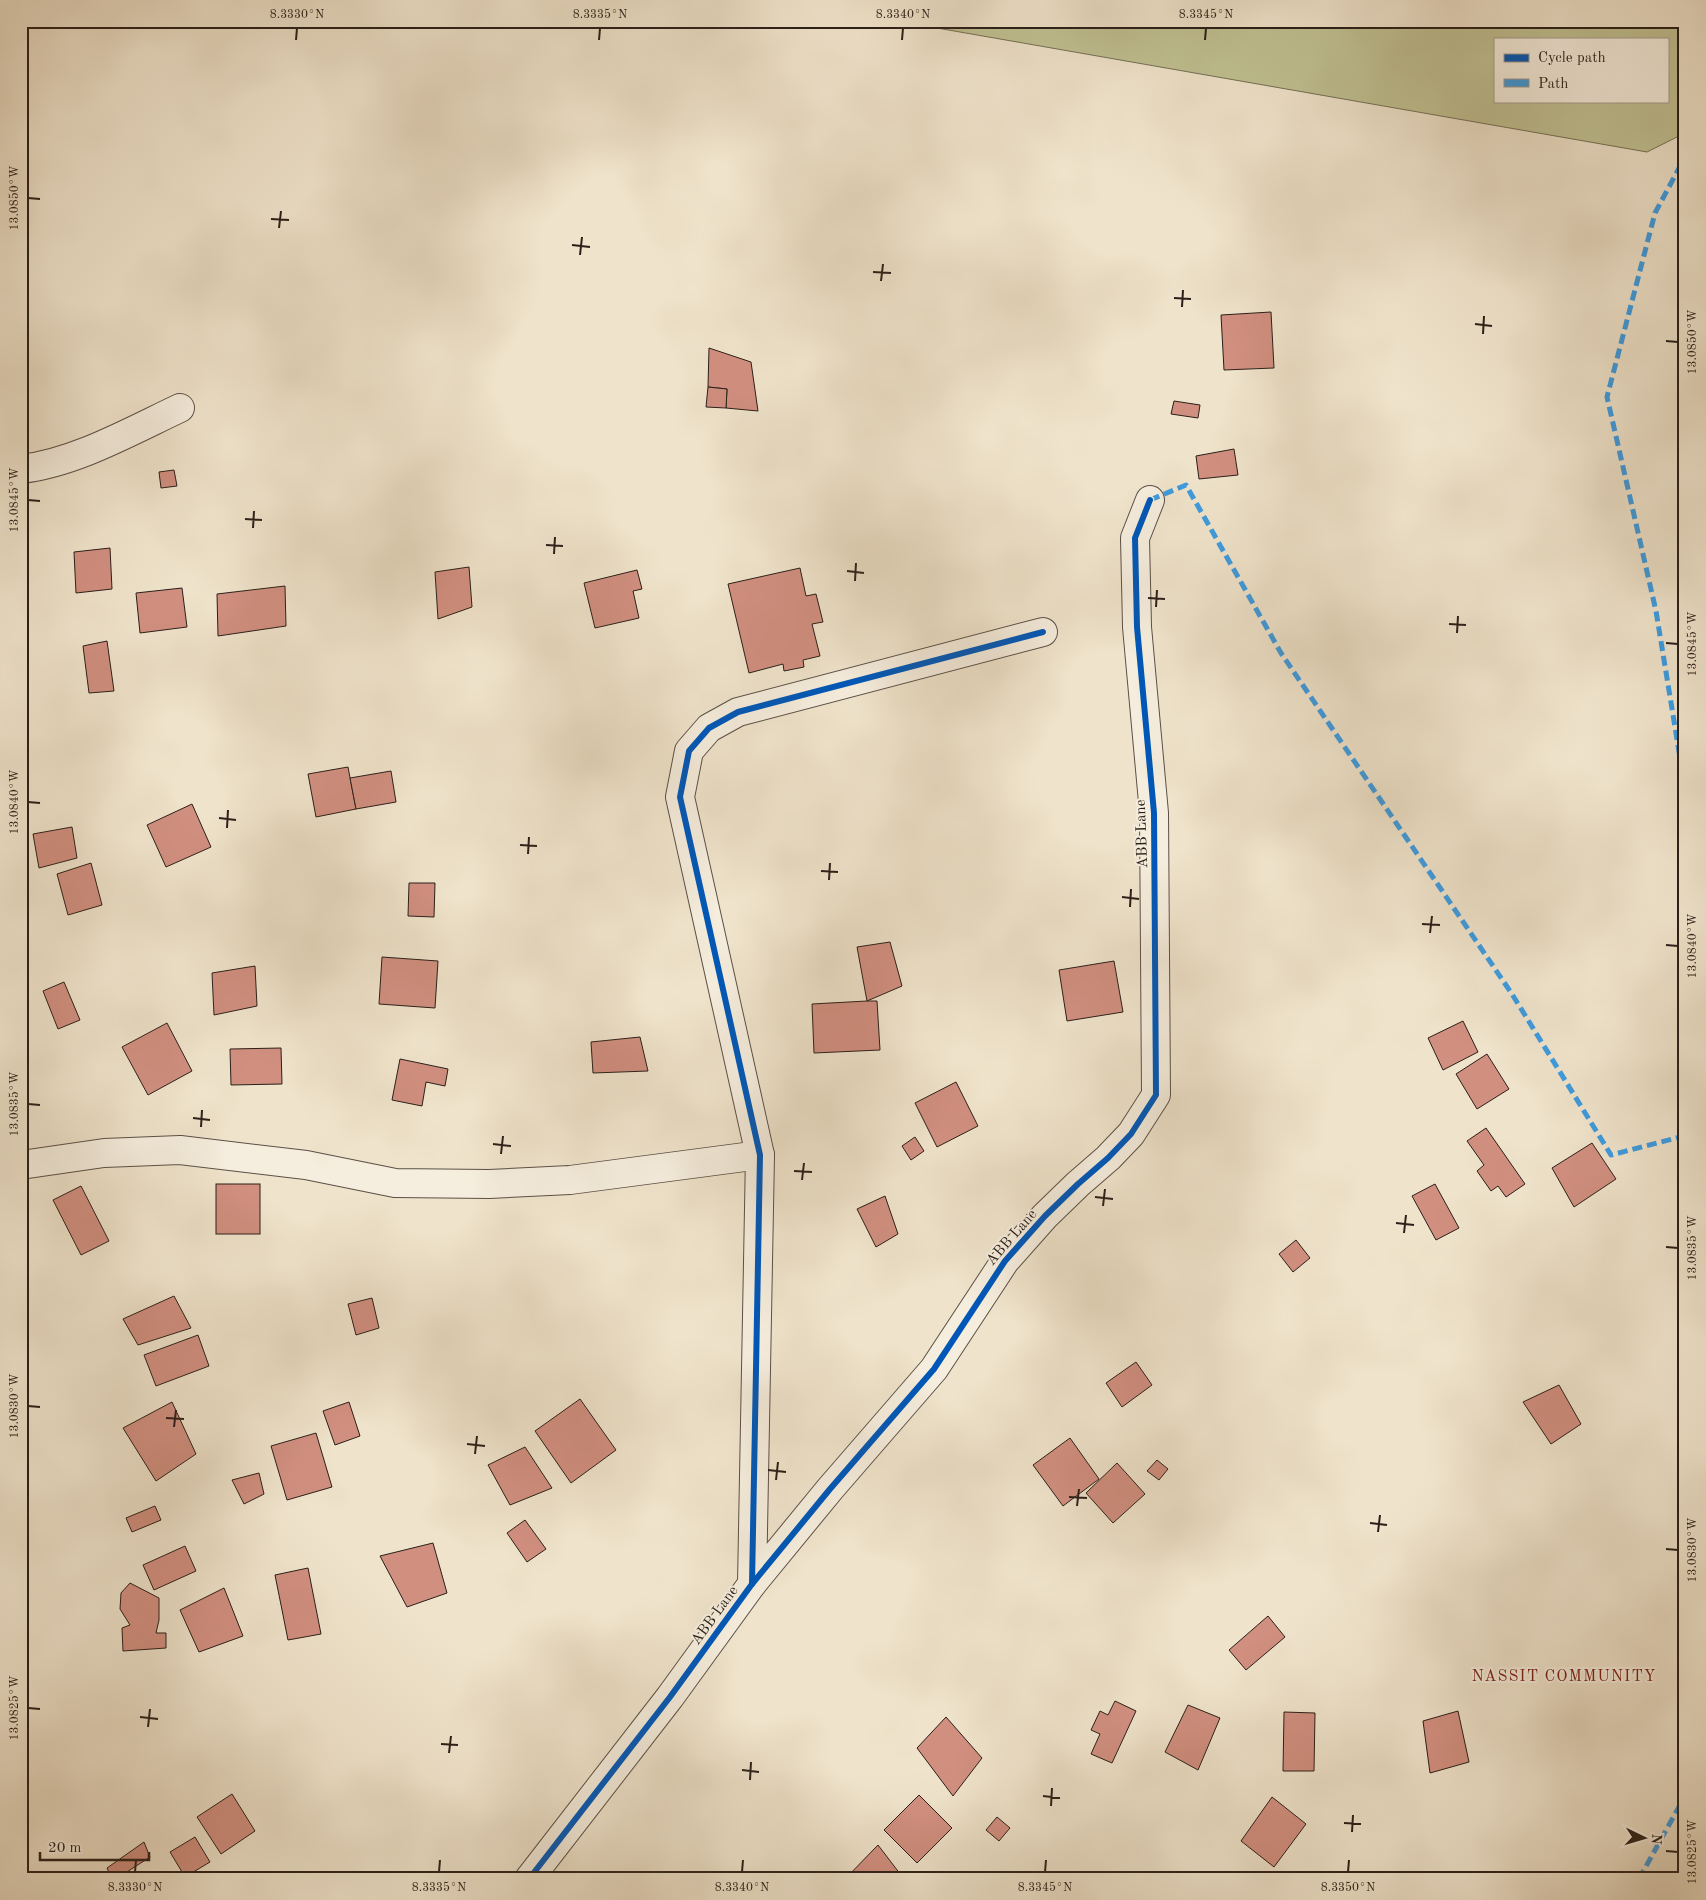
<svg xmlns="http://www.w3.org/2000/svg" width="1706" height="1900" font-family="'Old Standard TT',serif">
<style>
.green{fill:#c0c193;stroke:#757056;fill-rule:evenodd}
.building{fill:#d18f80;stroke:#2a1f19}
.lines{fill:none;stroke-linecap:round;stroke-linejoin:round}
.minor-casing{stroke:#5b5046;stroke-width:30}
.minor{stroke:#f5eddd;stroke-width:28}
.quiet{stroke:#3d9bdf;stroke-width:5;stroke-dasharray:10 5;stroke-linecap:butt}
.cycleway-casing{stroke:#f5eddd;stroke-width:9}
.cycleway{stroke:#0057b8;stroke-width:6}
.ticks{fill:none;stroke:#2a1f19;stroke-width:2}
.labels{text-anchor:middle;stroke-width:4;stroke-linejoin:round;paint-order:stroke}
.street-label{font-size:15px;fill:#2a1f19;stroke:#f5eddd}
.neighbourhood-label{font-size:16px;letter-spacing:1px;fill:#7a1f14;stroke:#f5eddd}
.neatline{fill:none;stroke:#2a1f19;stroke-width:2}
.ticks-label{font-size:12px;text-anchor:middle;fill:#2a1f19}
</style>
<rect width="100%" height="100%" fill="#efe3cb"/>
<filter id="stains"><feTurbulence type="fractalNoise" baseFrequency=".004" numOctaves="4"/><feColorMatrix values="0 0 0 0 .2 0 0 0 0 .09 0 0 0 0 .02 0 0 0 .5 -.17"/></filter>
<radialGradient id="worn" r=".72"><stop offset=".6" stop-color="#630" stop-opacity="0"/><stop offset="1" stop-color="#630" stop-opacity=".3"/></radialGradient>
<path class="green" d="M931,21h754v112l-38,19 -710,-124zM1495,39h172v62h-172z"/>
<g class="building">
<polygon points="1271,312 1274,368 1224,370 1221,315"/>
<polygon points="709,348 751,362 758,411 726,408 727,389 708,387"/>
<polygon points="708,387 727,389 726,408 706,407"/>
<polygon points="1174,401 1200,405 1198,418 1171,414"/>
<polygon points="1234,449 1238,475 1199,479 1196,456"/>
<polygon points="174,470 177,486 161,488 159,472"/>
<polygon points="110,548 112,589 76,593 74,552"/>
<polygon points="469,567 472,607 438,619 435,572"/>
<polygon points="800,568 806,596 816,594 823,622 812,624 820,656 803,660 804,667 784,671 783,664 749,673 728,584"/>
<polygon points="637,570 642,589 633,591 639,618 595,628 584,583"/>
<polygon points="285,586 286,626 218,636 217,594"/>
<polygon points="182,588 187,627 140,633 136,593"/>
<polygon points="107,641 114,691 89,693 83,646"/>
<polygon points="348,767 356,809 316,817 308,774"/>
<polygon points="391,771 396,802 356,809 350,778"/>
<polygon points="192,804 211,847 166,867 147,825"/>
<polygon points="72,827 77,858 39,868 33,834"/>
<polygon points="91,863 102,905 68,915 57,874"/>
<polygon points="409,883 435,883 434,917 408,916"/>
<polygon points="890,942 902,986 867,1001 857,947"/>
<polygon points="382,957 438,961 435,1008 379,1004"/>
<polygon points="1114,961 1123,1012 1067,1021 1059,970"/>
<polygon points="255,966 257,1006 214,1015 212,973"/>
<polygon points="64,982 80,1020 58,1029 43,991"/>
<polygon points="867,1001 877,1001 880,1050 814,1053 812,1004"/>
<polygon points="1463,1021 1478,1052 1443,1070 1428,1038"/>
<polygon points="167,1023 192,1071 148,1095 122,1047"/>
<polygon points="640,1037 648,1071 593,1073 591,1042"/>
<polygon points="281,1048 282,1084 231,1085 230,1049"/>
<polygon points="1487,1054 1509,1089 1477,1109 1456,1074"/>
<polygon points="400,1059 448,1069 445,1086 426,1082 422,1106 392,1100"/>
<polygon points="956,1082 978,1126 937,1147 915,1103"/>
<polygon points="1486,1128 1525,1184 1506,1197 1498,1186 1491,1191 1477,1171 1484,1165 1467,1141"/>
<polygon points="915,1137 924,1151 911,1160 902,1146"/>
<polygon points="1592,1143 1616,1179 1574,1207 1552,1168"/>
<rect x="216" y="1184" width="44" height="50"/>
<polygon points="1435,1184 1459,1228 1436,1240 1412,1196"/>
<polygon points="81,1186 109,1241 81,1255 53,1200"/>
<polygon points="885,1196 898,1234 876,1247 857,1209"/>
<polygon points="1296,1240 1310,1258 1293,1272 1279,1254"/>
<polygon points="174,1296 191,1328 138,1345 123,1319"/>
<polygon points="372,1298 379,1328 356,1335 348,1304"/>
<polygon points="198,1335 209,1366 156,1386 144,1355"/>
<polygon points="1136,1362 1152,1385 1122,1407 1106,1383"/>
<polygon points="1559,1385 1581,1424 1551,1444 1523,1402"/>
<polygon points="580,1399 616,1450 571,1483 535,1431"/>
<polygon points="172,1402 196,1454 156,1481 123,1428"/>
<polygon points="349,1402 360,1436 335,1445 323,1411"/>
<polygon points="316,1433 332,1487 287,1500 271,1446"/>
<polygon points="1070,1438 1099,1479 1063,1506 1033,1465"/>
<polygon points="525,1447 552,1488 510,1505 488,1465"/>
<polygon points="1157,1460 1168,1469 1159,1480 1147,1471"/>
<polygon points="1117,1463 1145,1494 1113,1523 1086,1493"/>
<polygon points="259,1473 264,1494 244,1504 232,1480"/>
<polygon points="155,1506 161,1520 132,1532 126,1518"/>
<polygon points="525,1520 546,1549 527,1562 507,1533"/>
<polygon points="433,1543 447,1593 407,1607 380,1556"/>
<polygon points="185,1546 196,1571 154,1590 143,1565"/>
<polygon points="308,1568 321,1634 288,1640 275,1575"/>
<polygon points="130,1583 159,1598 159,1620 156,1633 166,1633 166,1648 123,1651 122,1628 130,1625 120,1609 121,1593"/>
<polygon points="224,1588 243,1636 199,1652 180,1610"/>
<polygon points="1268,1616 1285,1637 1246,1670 1229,1650"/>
<polygon points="1115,1701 1136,1711 1112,1763 1091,1754 1100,1734 1091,1730 1100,1711 1108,1715"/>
<polygon points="1188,1705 1220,1718 1198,1770 1165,1752"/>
<polygon points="1458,1711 1469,1762 1430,1773 1423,1721"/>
<polygon points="1284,1712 1315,1713 1314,1771 1283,1771"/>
<polygon points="946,1717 982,1758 953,1796 917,1748"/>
<polygon points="232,1794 255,1831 221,1854 197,1817"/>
<polygon points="919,1795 952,1828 917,1863 884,1830"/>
<polygon points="1272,1797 1306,1824 1274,1867 1241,1841"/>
<polygon points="997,1817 1010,1828 999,1841 986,1830"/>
<polygon points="195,1837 210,1862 185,1877 170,1852"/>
<polygon points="144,1842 150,1857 116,1879 112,1879 107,1868"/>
<polygon points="878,1845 904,1879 845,1879"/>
</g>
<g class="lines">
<g class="minor-casing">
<g id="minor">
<path d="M21,469c54,-6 110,-38 159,-61"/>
<polyline points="21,1165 104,1153 180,1150 306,1165 395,1183 489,1184 570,1180 760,1155"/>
<polyline points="752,1584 760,1155 680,797 689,751 709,728 738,712 1043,632"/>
<polyline points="529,1879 670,1697 752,1584 830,1489 934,1369 1005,1261 1045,1216 1078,1184 1108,1158 1131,1134 1156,1095 1154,813 1137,627 1135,538 1150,500"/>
</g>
</g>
<use href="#minor" class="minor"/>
<g class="quiet">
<polyline points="1150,500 1186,485 1281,653 1512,994 1611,1155 1684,1136 1683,776 1656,611 1607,397 1655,213 1685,157"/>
<polyline points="1639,1879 1685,1796"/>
</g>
<g class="cycleway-casing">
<g id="cycleway">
<polyline points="752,1584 760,1155 680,797 689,751 709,728 738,712 1043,632"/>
<polyline points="529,1879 670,1697 752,1584 830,1489 934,1369 1005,1261 1045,1216 1078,1184 1108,1158 1131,1134 1156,1095 1154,813 1137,627 1135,538 1150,500"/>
</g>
</g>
<use href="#cycleway" class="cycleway"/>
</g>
<path class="ticks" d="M296,40l1,-12M599,40l1,-12M902,40l1,-12M1205,40l1,-12M28,198l12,1M271,219l18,1M279,228l2,-17M572,245l18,2M580,255l2,-18M873,272l18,1M881,281l2,-17M1174,298l17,1M1182,307l1,-17M1475,324l17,2M1483,334l1,-18M1666,341l12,1M28,500l12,1M245,519l17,1M253,528l1,-17M546,545l17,1M554,554l1,-17M847,571l17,2M855,581l1,-18M1148,598l17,1M1156,607l1,-17M1449,624l17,1M1457,633l1,-17M1666,643l12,1M28,802l12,1M219,818l17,2M227,828l1,-18M520,845l17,1M528,854l1,-17M821,871l17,1M829,880l1,-17M1122,897l17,2M1130,907l1,-18M1422,924l18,1M1430,933l2,-17M1666,945l12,1M28,1104l12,1M193,1118l17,2M201,1127l1,-17M493,1144l18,2M501,1154l2,-18M794,1171l18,1M802,1180l2,-17M1095,1197l18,2M1103,1206l2,-17M1396,1223l18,2M1404,1233l2,-18M1666,1247l12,1M28,1406l12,1M166,1418l18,1M174,1427l2,-17M467,1444l18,2M475,1454l2,-18M768,1470l18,2M776,1480l2,-18M1069,1497l18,1M1077,1506l2,-17M1370,1523l17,2M1378,1532l2,-17M1666,1549l12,1M28,1708l12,1M140,1717l18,2M148,1727l2,-18M441,1744l17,1M449,1753l2,-17M742,1770l17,2M750,1780l1,-18M1043,1796l17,2M1051,1806l1,-18M1344,1823l17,1M1352,1832l1,-17M1666,1851l12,1M135,1872l1,-12M439,1872l1,-12M742,1872l1,-12M1045,1872l1,-12M1348,1872l1,-12"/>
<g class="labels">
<g class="street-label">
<text transform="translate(1141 834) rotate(-92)" y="5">ABB Lane</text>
<text transform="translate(1011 1237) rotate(-49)" y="5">ABB Lane</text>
<text transform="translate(714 1615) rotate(-54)" y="5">ABB Lane</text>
</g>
<g class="neighbourhood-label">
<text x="1564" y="1681">NASSIT COMMUNITY</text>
</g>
</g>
<rect width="1706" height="1900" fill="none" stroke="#efe3cb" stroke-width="55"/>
<rect x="1494" y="38" width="175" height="65" fill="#f5eddd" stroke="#a49b8f"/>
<rect x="1504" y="54" width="25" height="8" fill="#0057b8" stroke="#a49b8f"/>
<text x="1538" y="62" font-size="15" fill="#2a1f19">Cycle path</text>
<rect x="1504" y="79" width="25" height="8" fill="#3d9bdf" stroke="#a49b8f"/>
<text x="1538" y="88" font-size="15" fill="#2a1f19">Path</text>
<g transform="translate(1644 1838) rotate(95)" stroke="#f5eddd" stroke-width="4" paint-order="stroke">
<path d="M0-4L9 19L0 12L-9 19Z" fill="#2a1f19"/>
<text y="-8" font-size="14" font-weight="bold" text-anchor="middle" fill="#2a1f19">N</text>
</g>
<path d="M40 1852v8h109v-8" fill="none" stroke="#2a1f19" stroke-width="2.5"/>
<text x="48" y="1852" font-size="15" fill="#2a1f19" stroke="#f5eddd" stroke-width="4" paint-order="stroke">20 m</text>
<rect x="28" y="28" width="1650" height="1844" class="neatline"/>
<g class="ticks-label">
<text x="297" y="18">8.3330°N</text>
<text x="600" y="18">8.3335°N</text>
<text x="903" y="18">8.3340°N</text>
<text x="1206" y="18">8.3345°N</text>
<text transform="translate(14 198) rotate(-90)" y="4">13.0850°W</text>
<text transform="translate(1692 342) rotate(-90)" y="4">13.0850°W</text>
<text transform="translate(14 500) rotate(-90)" y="4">13.0845°W</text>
<text transform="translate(1692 644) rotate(-90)" y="4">13.0845°W</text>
<text transform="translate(14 802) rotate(-90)" y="4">13.0840°W</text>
<text transform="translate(1692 946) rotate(-90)" y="4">13.0840°W</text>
<text transform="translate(14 1104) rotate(-90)" y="4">13.0835°W</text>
<text transform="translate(1692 1248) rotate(-90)" y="4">13.0835°W</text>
<text transform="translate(14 1406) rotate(-90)" y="4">13.0830°W</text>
<text transform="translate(1692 1550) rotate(-90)" y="4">13.0830°W</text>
<text transform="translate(14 1708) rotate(-90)" y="4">13.0825°W</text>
<text transform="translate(1692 1852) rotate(-90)" y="4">13.0825°W</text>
<text x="135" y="1891">8.3330°N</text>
<text x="439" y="1891">8.3335°N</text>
<text x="742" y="1891">8.3340°N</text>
<text x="1045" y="1891">8.3345°N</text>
<text x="1348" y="1891">8.3350°N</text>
</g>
<rect width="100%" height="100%" filter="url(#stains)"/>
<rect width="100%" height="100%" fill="url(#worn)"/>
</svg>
